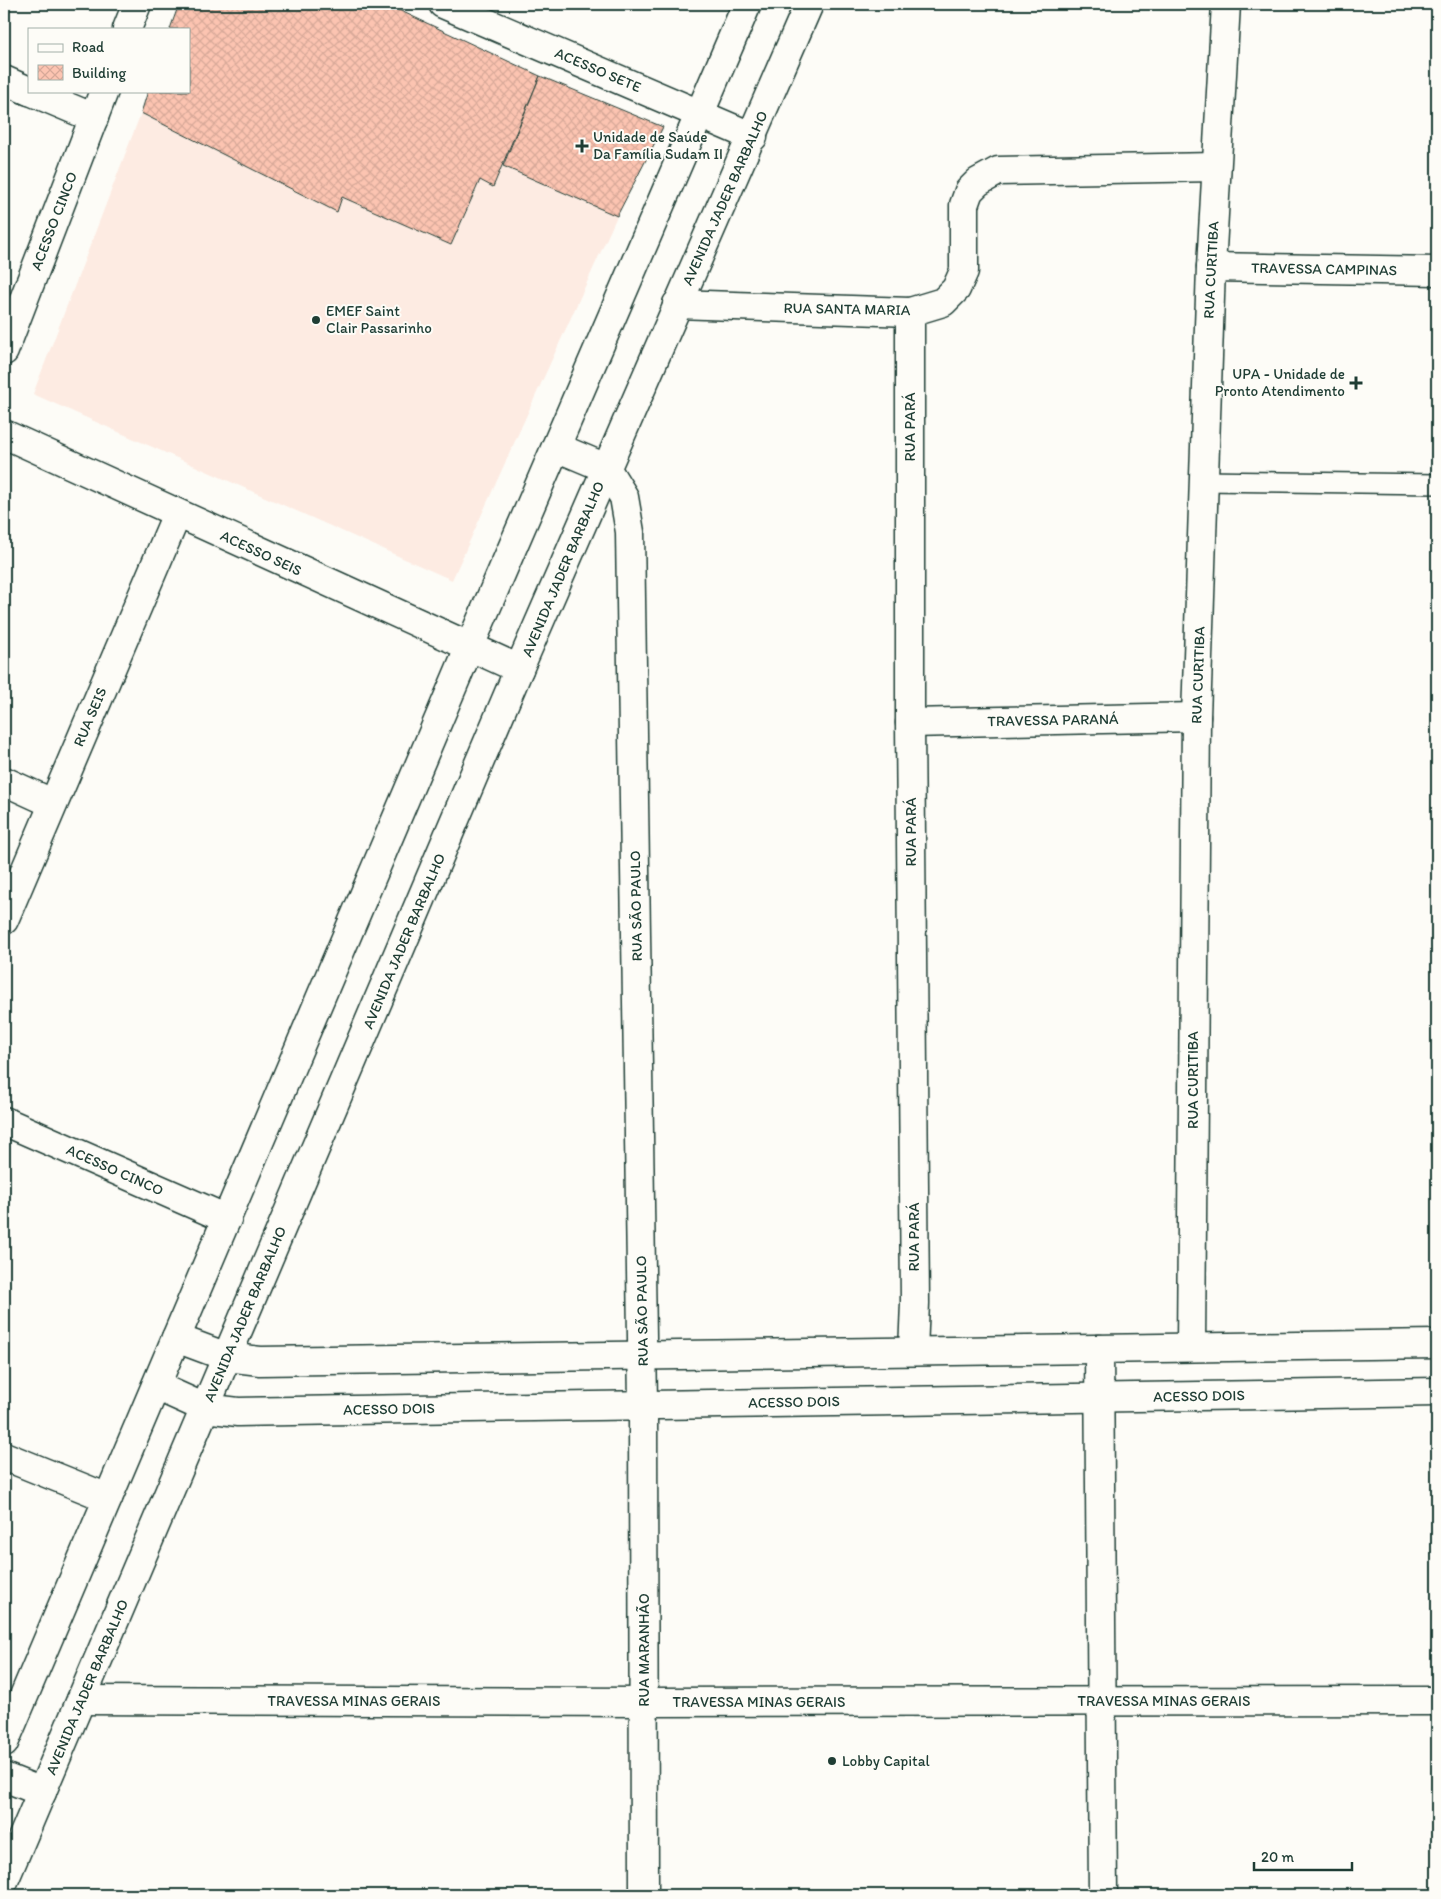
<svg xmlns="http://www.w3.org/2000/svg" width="1441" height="1899" font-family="Itim,sans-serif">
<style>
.built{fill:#fdebe2}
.building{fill:url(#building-cross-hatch);stroke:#1f3d34}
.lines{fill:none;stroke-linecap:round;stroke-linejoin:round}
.service-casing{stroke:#1f3d34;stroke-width:22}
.minor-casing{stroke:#1f3d34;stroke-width:31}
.secondary-casing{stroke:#1f3d34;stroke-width:31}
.service{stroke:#fdfcf7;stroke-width:19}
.minor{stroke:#fdfcf7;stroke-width:28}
.secondary{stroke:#fdfcf7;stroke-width:28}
.poi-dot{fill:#1f3d34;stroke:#fdfcf7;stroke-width:2}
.labels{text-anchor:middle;stroke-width:4;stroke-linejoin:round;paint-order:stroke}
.street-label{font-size:15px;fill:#1f3d34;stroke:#fdfcf7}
.poi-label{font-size:15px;fill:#1f3d34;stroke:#fdfcf7;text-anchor:start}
</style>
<defs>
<pattern id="building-cross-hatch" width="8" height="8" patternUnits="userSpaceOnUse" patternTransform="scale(1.25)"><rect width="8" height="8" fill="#fcc4b1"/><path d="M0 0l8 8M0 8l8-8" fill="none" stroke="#d8a999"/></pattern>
</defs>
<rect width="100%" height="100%" fill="#fdfcf7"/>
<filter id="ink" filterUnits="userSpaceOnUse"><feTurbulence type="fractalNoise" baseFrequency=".02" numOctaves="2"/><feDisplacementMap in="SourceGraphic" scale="10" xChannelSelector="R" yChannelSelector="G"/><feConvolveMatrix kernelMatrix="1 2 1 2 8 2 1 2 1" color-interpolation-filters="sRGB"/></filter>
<g filter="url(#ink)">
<polygon class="built" points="141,113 337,212 342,197 451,245 480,180 493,186 503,166 617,216 452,580 33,394"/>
<g class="building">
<polygon points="179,4 386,4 540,76 493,187 480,180 451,245 342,197 337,212 141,113 148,91 189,91 189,29 170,29"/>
<polygon points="540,76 663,127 617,216 503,166"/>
</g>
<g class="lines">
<g class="service-casing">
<polyline id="service" points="1203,481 1437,484"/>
</g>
<g class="minor-casing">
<g id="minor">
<polyline points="443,4 753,137"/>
<polyline points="127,29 137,4"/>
<polyline points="4,80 29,91"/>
<polyline points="30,91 94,118"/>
<polyline points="1211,267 1437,271"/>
<polyline points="677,304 910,312 943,302 956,289 964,271 964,205 969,191 978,182 998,171 1216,167"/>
<polyline points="910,312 910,723 915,1303 913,1351"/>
<polyline points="4,351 104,91"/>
<polyline points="4,434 519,669"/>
<polyline points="556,447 606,468 624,497 630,532 643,1404 644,1895"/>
<polyline points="910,723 1196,717"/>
<polyline points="4,781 52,803"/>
<polyline points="4,920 177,514"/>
<polyline points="4,1121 227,1219"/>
<polyline points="176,1338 227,1357 260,1361 1437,1344"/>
<polyline points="1191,1347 1196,717 1211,267 1226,4"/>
<polyline points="1099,1349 1103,1895"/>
<polyline points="156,1386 205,1408 238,1412 1437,1392"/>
<polyline points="4,1456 108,1498"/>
<polyline points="81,1700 644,1702 1437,1701"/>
<polyline points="4,1777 42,1792"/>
</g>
</g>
<g class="secondary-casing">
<g id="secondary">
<polyline points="4,1743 469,648 747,4"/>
<polyline points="4,1881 519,669 809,4"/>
</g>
</g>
<use href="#service" class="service"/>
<use href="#minor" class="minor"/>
<use href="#secondary" class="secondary"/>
</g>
</g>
<g class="poi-dot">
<path d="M579.5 138.5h5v5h5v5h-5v5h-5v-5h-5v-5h5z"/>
<circle cx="316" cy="320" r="5"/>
<path d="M1353.5 375.5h5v5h5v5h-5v5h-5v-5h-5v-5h5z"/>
<circle cx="832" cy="1761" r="5"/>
</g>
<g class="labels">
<g class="street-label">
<text transform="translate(598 70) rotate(23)" y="5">ACESSO SETE</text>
<text transform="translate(725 198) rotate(-66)" y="5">AVENIDA JADER BARBALHO</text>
<text transform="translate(54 221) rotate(-69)" y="5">ACESSO CINCO</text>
<text transform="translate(1324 269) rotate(1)" y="5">TRAVESSA CAMPINAS</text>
<text transform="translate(1211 270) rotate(-87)" y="5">RUA CURITIBA</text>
<text transform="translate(847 309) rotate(1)" y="5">RUA SANTA MARIA</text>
<text transform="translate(910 427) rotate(-90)" y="5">RUA PARÁ</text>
<text transform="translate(261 553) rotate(25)" y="5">ACESSO SEIS</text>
<text transform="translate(563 569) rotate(-67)" y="5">AVENIDA JADER BARBALHO</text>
<text transform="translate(1198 675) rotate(-88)" y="5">RUA CURITIBA</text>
<text transform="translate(90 717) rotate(-67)" y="5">RUA SEIS</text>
<text transform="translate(1053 720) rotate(-1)" y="5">TRAVESSA PARANÁ</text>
<text transform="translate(911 832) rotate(-90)" y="5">RUA PARÁ</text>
<text transform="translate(636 906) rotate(-91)" y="5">RUA SÃO PAULO</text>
<text transform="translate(404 941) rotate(-67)" y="5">AVENIDA JADER BARBALHO</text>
<text transform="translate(1193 1080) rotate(-90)" y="5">RUA CURITIBA</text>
<text transform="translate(115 1170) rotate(24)" y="5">ACESSO CINCO</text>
<text transform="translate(914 1237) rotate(-90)" y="5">RUA PARÁ</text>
<text transform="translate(642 1311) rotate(-91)" y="5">RUA SÃO PAULO</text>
<text transform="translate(245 1314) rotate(-67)" y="5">AVENIDA JADER BARBALHO</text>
<text transform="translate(1199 1396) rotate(-1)" y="5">ACESSO DOIS</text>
<text transform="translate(794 1402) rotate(-1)" y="5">ACESSO DOIS</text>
<text transform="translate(389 1409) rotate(-1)" y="5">ACESSO DOIS</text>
<text transform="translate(644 1650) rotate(-90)" y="5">RUA MARANHÃO</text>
<text transform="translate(87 1687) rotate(-67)" y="5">AVENIDA JADER BARBALHO</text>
<text x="354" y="1706">TRAVESSA MINAS GERAIS</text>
<text x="1164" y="1706">TRAVESSA MINAS GERAIS</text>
<text x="759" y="1707">TRAVESSA MINAS GERAIS</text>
</g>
<g class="poi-label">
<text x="593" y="142">Unidade de Saúde<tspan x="593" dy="17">Da Família Sudam II</tspan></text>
<text x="326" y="316">EMEF Saint<tspan x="326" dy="17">Clair Passarinho</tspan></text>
<text x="1345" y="379" text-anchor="end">UPA - Unidade de<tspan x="1345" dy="17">Pronto Atendimento</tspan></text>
<text x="842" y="1766">Lobby Capital</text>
</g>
</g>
<rect width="1441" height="1899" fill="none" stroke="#fdfcf7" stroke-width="20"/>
<rect x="10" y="10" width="1421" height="1879" fill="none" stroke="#1f3d34" stroke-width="2" filter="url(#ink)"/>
<rect x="28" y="28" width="162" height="65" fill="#fdfcf7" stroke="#a4b0a9"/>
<rect x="38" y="44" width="25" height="8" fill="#fdfcf7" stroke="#a4b0a9"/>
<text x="72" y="52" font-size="15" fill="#1f3d34">Road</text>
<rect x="38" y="65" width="25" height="15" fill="url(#building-cross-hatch)" stroke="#a4b0a9"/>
<text x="72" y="78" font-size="15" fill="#1f3d34">Building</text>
<path d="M1254 1862v8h98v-8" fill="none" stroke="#1f3d34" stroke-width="2.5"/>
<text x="1261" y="1862" font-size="15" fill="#1f3d34" stroke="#fdfcf7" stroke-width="4" paint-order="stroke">20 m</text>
</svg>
